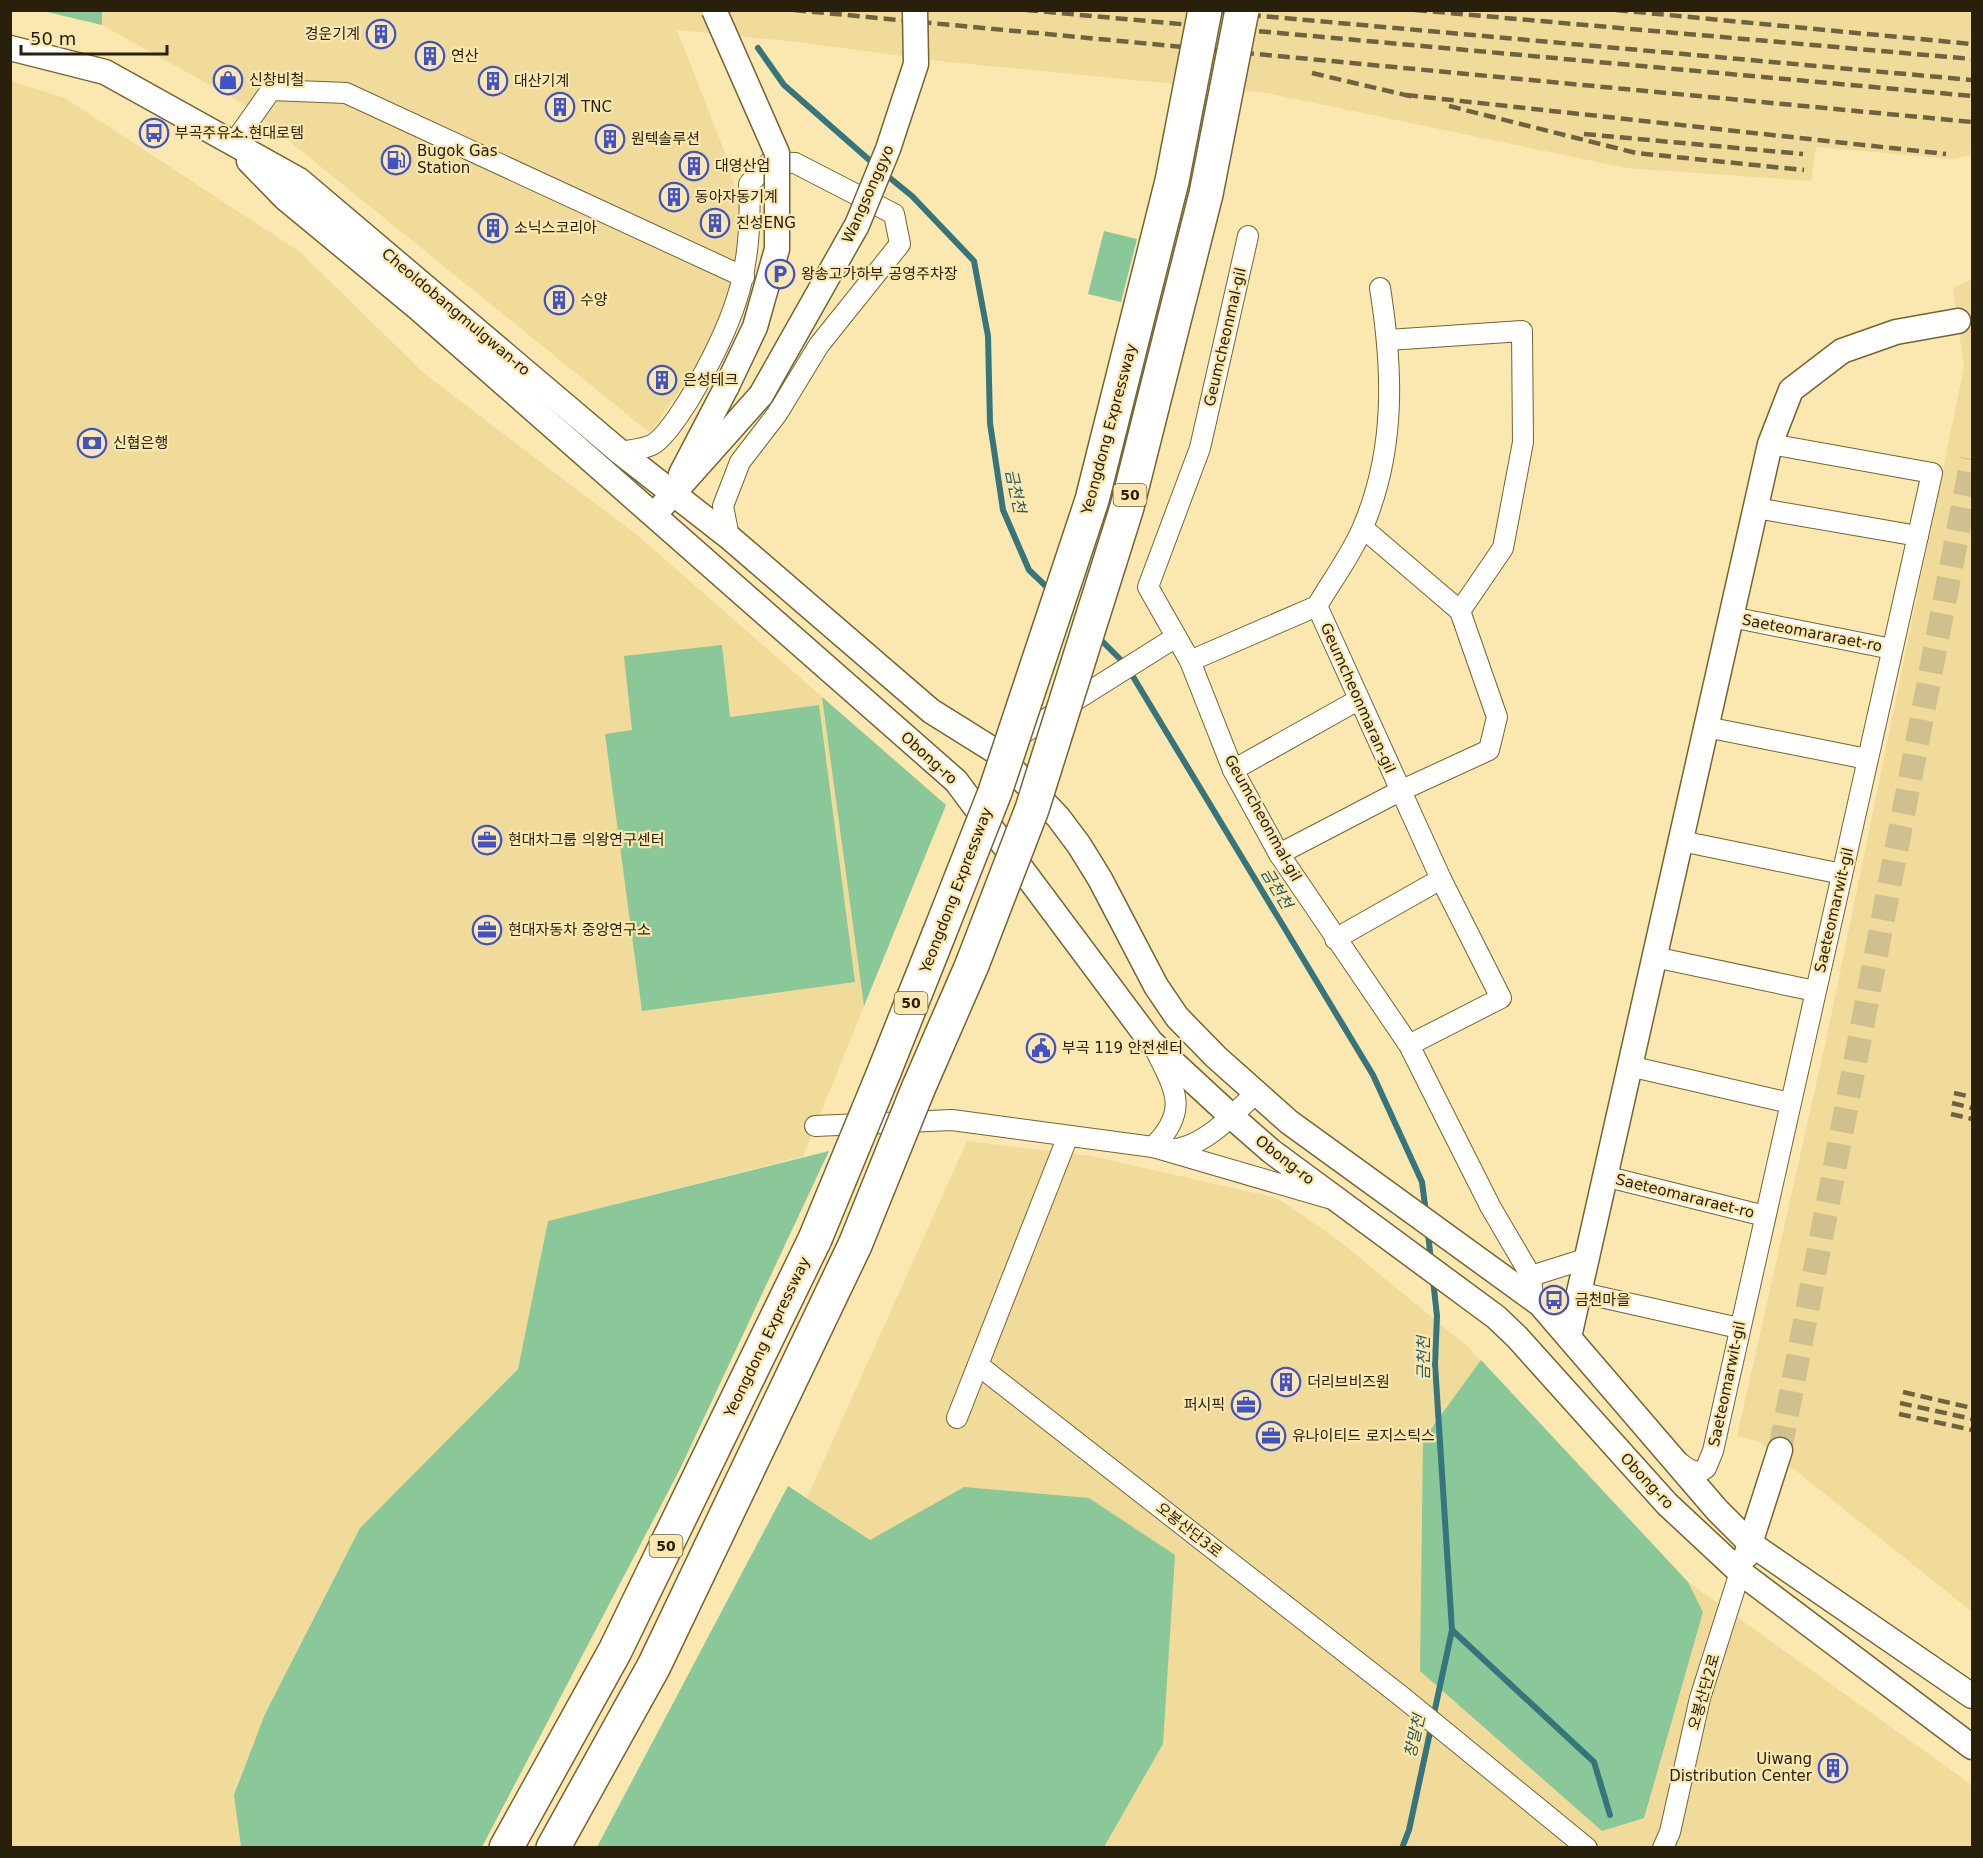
<svg xmlns="http://www.w3.org/2000/svg" width="1983" height="1858" font-family="'DejaVu Sans','Noto Sans KR',sans-serif">
<style>
.built{fill:#f0db9b}
.green{fill:#8ac799}
.lines{fill:none;stroke-linecap:round;stroke-linejoin:round}
.stream{stroke:#35757b;stroke-width:6}
.tertiary-tunnel{stroke:#d1c08f;stroke-width:24;stroke-dasharray:24 12;stroke-linecap:butt}
.minor-casing{stroke:#756430;stroke-width:22}
.tertiary-casing{stroke:#756430;stroke-width:27}
.motorway-casing{stroke:#756430;stroke-width:36}
.minor{stroke:#fff;stroke-width:20}
.tertiary{stroke:#fff;stroke-width:24}
.motorway{stroke:#fff;stroke-width:33}
.rail{stroke:#6e6241;stroke-width:4.5;stroke-dasharray:12 6;stroke-linecap:butt}
.tertiary-bridge-casing{stroke:#756430;stroke-width:27;stroke-linecap:butt}
.motorway-bridge-casing{stroke:#756430;stroke-width:36;stroke-linecap:butt}
.tertiary-bridge{stroke:#fff;stroke-width:24}
.motorway-bridge{stroke:#fff;stroke-width:33}
.labels{text-anchor:middle;stroke-width:4.5;stroke-linejoin:round;paint-order:stroke}
.shield{fill:#fbe8b0;stroke:#675c3c;stroke-width:1.5}
.shield-label{font-size:14px;font-weight:bold;fill:#28200a}
.poi-label{font-size:15px;fill:#28200a;stroke:#fbe8b0;text-anchor:start}
.street-label{font-size:15px;fill:#28200a;stroke:#fbe8b0}
.water-label{font-size:16px;font-style:italic;fill:#245963;stroke:#fbe8b0}
</style>
<rect width="100%" height="100%" fill="#fbe8b0"/>
<g class="built">
<polygon points="102,10 1972,11 1972,155 1952,159 1816,147 1811,181 1626,168 1267,93 948,62 797,42 677,30 725,153 741,208 735,282 705,354 650,433 242,103 102,25"/>
<polygon points="10,81 65,98 300,252 426,375 637,535 946,805 803,1156 548,1221 518,1369 360,1528 265,1714 235,1795 241,1847 11,1847"/>
<polygon points="1972,279 1972,1612 1760,1442 1737,1436 1827,1036 1964,367 1953,288"/>
<polygon points="967,1141 1091,1156 1277,1198 1337,1239 1468,1347 1688,1582 1972,1785 1972,1847 1104,1847 1163,1743 964,1487 870,1540 807,1498"/>
</g>
<g class="green">
<polygon points="43,11 102,11 102,25"/>
<polygon points="1104,231 1137,239 1121,302 1088,294"/>
<polygon points="722,645 730,717 819,705 855,982 642,1011 605,734 632,730 624,656"/>
<polygon points="822,697 946,805 864,1006"/>
<polygon points="829,1151 680,1469 482,1847 241,1847 234,1795 265,1714 360,1528 518,1369 548,1221"/>
<polygon points="1481,1360 1688,1582 1703,1612 1644,1818 1602,1831 1420,1671 1423,1440"/>
<polygon points="788,1486 870,1540 964,1487 1089,1498 1175,1555 1163,1744 1104,1847 597,1847"/>
</g>
<g class="lines">
<g class="stream">
<polyline points="758,48 784,85 875,165"/>
<polyline points="885,174 912,196 974,261 988,336 990,423 1003,510 1029,570 1052,592"/>
<polyline points="1098,637 1126,665 1373,1075 1422,1182 1426,1213"/>
<polyline points="1428,1233 1431,1261"/>
<polyline points="1433,1280 1437,1316 1435,1364 1452,1630 1594,1762 1610,1815"/>
<polyline points="1402,1848 1409,1830 1452,1630"/>
</g>
<polyline class="tertiary-tunnel" points="1780,1450 1972,459"/>
<g class="minor-casing">
<g id="minor">
<polyline points="233,144 271,90 346,93 744,277"/>
<polyline points="1248,236 1200,448 1148,587 1190,661 1233,770 1279,854 1409,1045 1490,1206 1531,1276 1533,1298"/>
<path d="M1380,288c13,81 16,161 -17,239 -11,27 -31,53 -46,79l124,273 60,119 -92,47"/>
<polyline points="1388,340 1522,331 1523,442 1503,548 1460,611"/>
<path d="M620,452c10,-2 27,-3 35,-9 14,-10 35,-44 43,-59 40,-71 55,-118 51,-200l21,-22 25,1 99,51 6,30 -81,101 -42,69 -37,48 -17,44 6,31"/>
<polyline points="1756,508 1918,536"/>
<polyline points="1731,617 1892,649"/>
<polyline points="1190,661 1317,606"/>
<polyline points="1706,727 1867,759"/>
<polyline points="1014,739 1176,637"/>
<polyline points="1233,770 1358,700"/>
<polyline points="1681,841 1842,874"/>
<polyline points="1279,854 1400,791 1489,750 1497,717 1460,611 1363,528"/>
<polyline points="1335,939 1441,879"/>
<polyline points="1654,957 1815,991"/>
<path d="M1156,1051c20,40 33,60 -3,96l175,51"/>
<polyline points="1629,1066 1790,1103"/>
<path d="M815,1126l137,-6 201,27c8,1 19,3 28,1 30,-8 53,-35 75,-55"/>
<polyline points="1604,1176 1765,1216"/>
<polyline points="1531,1276 1585,1259"/>
<polyline points="1578,1292 1739,1328"/>
<polyline points="978,1365 1401,1696 1587,1848"/>
<polyline points="957,1418 1068,1136"/>
<polyline points="1677,1461 1690,1470 1700,1472 1706,1468 1713,1451 1932,473 1770,444"/>
<polyline points="1663,1848 1670,1832 1700,1698 1740,1572"/>
</g>
</g>
<g class="tertiary-casing">
<g id="tertiary">
<polyline points="10,48 105,72 299,180 620,452 729,537 931,711 995,751 1058,817 1079,845 1100,879 1156,986 1177,1017 1216,1057 1289,1122 1540,1304 1717,1510 1751,1544 1972,1696"/>
<polyline points="249,161 285,198 418,308 956,781 1151,1042 1231,1116 1271,1151 1496,1317 1517,1337 1667,1504 1740,1572 1972,1747"/>
<polyline points="681,474 727,386"/>
<polyline points="663,505 761,395"/>
<polyline points="1569,1337 1770,444 1791,390 1842,351 1896,332 1958,321"/>
<polyline points="1746,1556 1780,1450"/>
</g>
</g>
<g class="motorway-casing">
<g id="motorway">
<polyline points="884,1072 939,934"/>
<polyline points="918,1089 972,965"/>
<polyline points="506,1848 615,1651 815,1239"/>
<polyline points="553,1848 654,1666 855,1245"/>
</g>
</g>
<use href="#minor" class="minor"/>
<use href="#tertiary" class="tertiary"/>
<use href="#motorway" class="motorway"/>
<g class="rail">
<polyline points="794,10 1972,122"/>
<polyline points="1026,10 1972,96"/>
<polyline points="1195,10 1972,80"/>
<polyline points="1415,10 1972,59"/>
<polyline points="1616,10 1972,44"/>
<polyline points="1312,73 1414,97"/>
<polyline points="1406,95 1946,154"/>
<polyline points="1449,106 1636,153 1804,170"/>
<polyline points="1584,134 1803,154"/>
<polyline points="1954,1093 1972,1097"/>
<polyline points="1952,1103 1972,1108"/>
<polyline points="1951,1114 1972,1119"/>
<polyline points="1903,1392 1972,1408"/>
<polyline points="1900,1403 1972,1419"/>
<polyline points="1899,1414 1972,1430"/>
</g>
<g class="tertiary-bridge-casing">
<g id="tertiary-bridge">
<polyline points="714,10 777,153 777,249 755,327 727,386"/>
<polyline points="761,395 857,225 888,149 916,64 915,10"/>
</g>
</g>
<g class="motorway-bridge-casing">
<g id="motorway-bridge">
<polyline points="939,934 995,792 1092,500 1172,181 1205,10"/>
<polyline points="972,965 1032,809 1127,507 1206,194 1242,10"/>
<polyline points="815,1239 884,1072"/>
<polyline points="855,1245 918,1089"/>
</g>
</g>
<use href="#tertiary-bridge" class="tertiary-bridge"/>
<use href="#motorway-bridge" class="motorway-bridge"/>
</g>
<defs>
<g id="building-ring" transform="scale(1.5)"><circle r="9.5" fill="#fbe8b0" stroke="#4052c6" stroke-width="1.5"/><path d="M-4-6H4V6H1V3H-1V6H-4ZM-2.5-4.3h1.7v1.8h-1.7ZM.8-4.3h1.7v1.8H.8ZM-2.5-1h1.7V.8h-1.7ZM.8-1h1.7V.8H.8Z" fill="#4052c6"/></g>
<g id="shop-ring" transform="scale(1.5)"><circle r="9.5" fill="#fbe8b0" stroke="#4052c6" stroke-width="1.5"/><path d="M-5-2.5h2.3a2.7 3.5 0 0 1 5.4 0H5L5.5 6h-11ZM-1.5-2.5h3a1.5 2.3 0 0 0-3 0Z" fill="#4052c6"/></g>
<g id="bus-ring" transform="scale(1.5)"><circle r="9.5" fill="#fbe8b0" stroke="#4052c6" stroke-width="1.5"/><path d="M-5-6H5V4H4V6H2V4H-2V6H-4V4H-5ZM-3.5-4V0h7V-4ZM-3.5 1.2v1.5H-2V1.2ZM2 1.2v1.5H3.5V1.2Z" fill="#4052c6"/></g>
<g id="fuel-ring" transform="scale(1.5)"><circle r="9.5" fill="#fbe8b0" stroke="#4052c6" stroke-width="1.5"/><path d="M-5.5-6h7V0h2V4h1.3V-2.5L3-4.5l.8-.8L6-3V5H2.5V1h-1V6h-7ZM-4.2-4.7v3.2H.2V-4.7Z" fill="#4052c6"/></g>
<g id="parking-ring" transform="scale(1.5)"><circle r="9.5" fill="#fbe8b0" stroke="#4052c6" stroke-width="1.5"/><path d="M-3.5-5.5H1a3.5 3.5 0 0 1 0 7H-1V5.5H-3.5ZM-1-3.4V-.6H.8a1.4 1.4 0 0 0 0-2.8Z" fill="#4052c6"/></g>
<g id="bank-ring" transform="scale(1.5)"><circle r="9.5" fill="#fbe8b0" stroke="#4052c6" stroke-width="1.5"/><path d="M-6-4H6V4H-6ZM0-2.3a2.3 2.3 0 1 0 0 4.6a2.3 2.3 0 1 0 0-4.6Z" fill="#4052c6"/></g>
<g id="office-ring" transform="scale(1.5)"><circle r="9.5" fill="#fbe8b0" stroke="#4052c6" stroke-width="1.5"/><path d="M-6-3h4V-5.5h4V-3h4V5H-6ZM-1-4.5V-3h2v-1.5ZM-6 0V1H6V0Z" fill="#4052c6"/></g>
<g id="civic-ring" transform="scale(1.5)"><circle r="9.5" fill="#fbe8b0" stroke="#4052c6" stroke-width="1.5"/><path d="M-.6-6.5H3V-4.5H.6V-3L4-1V1h2V6H-6V1h2V-1L-.6-3ZM-1.2 2.5V6h2.4V2.5Z" fill="#4052c6"/></g>
</defs>
<g fill-rule="evenodd">
<use href="#building-ring" x="381" y="34"/>
<use href="#building-ring" x="430" y="56"/>
<use href="#shop-ring" x="228" y="80"/>
<use href="#building-ring" x="493" y="81"/>
<use href="#building-ring" x="560" y="107"/>
<use href="#bus-ring" x="154" y="133"/>
<use href="#building-ring" x="610" y="139"/>
<use href="#fuel-ring" x="396" y="160"/>
<use href="#building-ring" x="694" y="166"/>
<use href="#building-ring" x="674" y="197"/>
<use href="#building-ring" x="715" y="223"/>
<use href="#building-ring" x="493" y="228"/>
<use href="#parking-ring" x="780" y="274"/>
<use href="#building-ring" x="559" y="300"/>
<use href="#building-ring" x="662" y="380"/>
<use href="#bank-ring" x="92" y="443"/>
<use href="#office-ring" x="487" y="840"/>
<use href="#office-ring" x="487" y="930"/>
<use href="#civic-ring" x="1041" y="1048"/>
<use href="#bus-ring" x="1554" y="1300"/>
<use href="#building-ring" x="1286" y="1382"/>
<use href="#office-ring" x="1246" y="1405"/>
<use href="#office-ring" x="1271" y="1436"/>
<use href="#building-ring" x="1833" y="1768"/>
</g>
<g class="labels">
<g class="shield">
<rect x="1113.5" y="484" width="33" height="22" rx="4.5"/>
<rect x="894.5" y="992" width="33" height="22" rx="4.5"/>
<rect x="649.5" y="1535" width="33" height="22" rx="4.5"/>
</g>
<g class="shield-label">
<text x="1130" y="500">50</text>
<text x="911" y="1008">50</text>
<text x="666" y="1551">50</text>
</g>
<g class="poi-label">
<text x="360" y="39" text-anchor="end">경운기계</text>
<text x="451" y="61">연산</text>
<text x="249" y="85">신창비철</text>
<text x="514" y="86">대산기계</text>
<text x="581" y="112">TNC</text>
<text x="175" y="138">부곡주유소.현대로템</text>
<text x="631" y="144">원텍솔루션</text>
<text x="417" y="156">Bugok Gas<tspan x="417" dy="17">Station</tspan></text>
<text x="715" y="171">대영산업</text>
<text x="695" y="202">동아자동기계</text>
<text x="736" y="228">진성ENG</text>
<text x="514" y="233">소닉스코리아</text>
<text x="801" y="279">왕송고가하부 공영주차장</text>
<text x="580" y="305">수양</text>
<text x="683" y="385">은성테크</text>
<text x="113" y="448">신협은행</text>
<text x="508" y="845">현대차그룹 의왕연구센터</text>
<text x="508" y="935">현대자동차 중앙연구소</text>
<text x="1062" y="1053">부곡 119 안전센터</text>
<text x="1575" y="1305">금천마을</text>
<text x="1307" y="1387">더리브비즈원</text>
<text x="1225" y="1410" text-anchor="end">퍼시픽</text>
<text x="1292" y="1441">유나이티드 로지스틱스</text>
<text x="1812" y="1764" text-anchor="end">Uiwang<tspan x="1812" dy="17">Distribution Center</tspan></text>
</g>
<g class="street-label">
<text transform="translate(868 194) rotate(-66)" y="5">Wangsonggyo</text>
<text transform="translate(456 312) rotate(40)" y="5">Cheoldobangmulgwan-ro</text>
<text transform="translate(1225 337) rotate(-77)" y="5">Geumcheonmal-gil</text>
<text transform="translate(1109 429) rotate(-75)" y="5">Yeongdong Expressway</text>
<text transform="translate(1812 633) rotate(11)" y="5">Saeteomararaet-ro</text>
<text transform="translate(1358 698) rotate(66)" y="5">Geumcheonmaran-gil</text>
<text transform="translate(929 758) rotate(42)" y="5">Obong-ro</text>
<text transform="translate(1263 818) rotate(61)" y="5">Geumcheonmal-gil</text>
<text transform="translate(956 890) rotate(-69)" y="5">Yeongdong Expressway</text>
<text transform="translate(1834 910) rotate(-77)" y="5">Saeteomarwit-gil</text>
<text transform="translate(1285 1160) rotate(38)" y="5">Obong-ro</text>
<text transform="translate(1685 1196) rotate(14)" y="5">Saeteomararaet-ro</text>
<text transform="translate(767 1337) rotate(-64)" y="5">Yeongdong Expressway</text>
<text transform="translate(1727 1384) rotate(-78)" y="5">Saeteomarwit-gil</text>
<text transform="translate(1647 1481) rotate(47)" y="5">Obong-ro</text>
<text transform="translate(1189 1530) rotate(38)" y="5">오봉산단3로</text>
<text transform="translate(1704 1692) rotate(-74)" y="5">오봉산단2로</text>
</g>
<g class="water-label">
<text transform="translate(1016 491) rotate(78)" y="6">금천천</text>
<text transform="translate(1277 888) rotate(59)" y="6">금천천</text>
<text transform="translate(1423 1358) rotate(-90)" y="6">금천천</text>
<text transform="translate(1414 1736) rotate(-77)" y="6">창말천</text>
</g>
</g>
<rect width="1983" height="1858" fill="none" stroke="#28200a" stroke-width="24"/>
<path d="M21 45v9h146v-9" fill="none" stroke="#28200a" stroke-width="3"/>
<text x="30" y="45" font-size="18" fill="#28200a" stroke="#fbe8b0" stroke-width="4.5" paint-order="stroke">50 m</text>
</svg>
